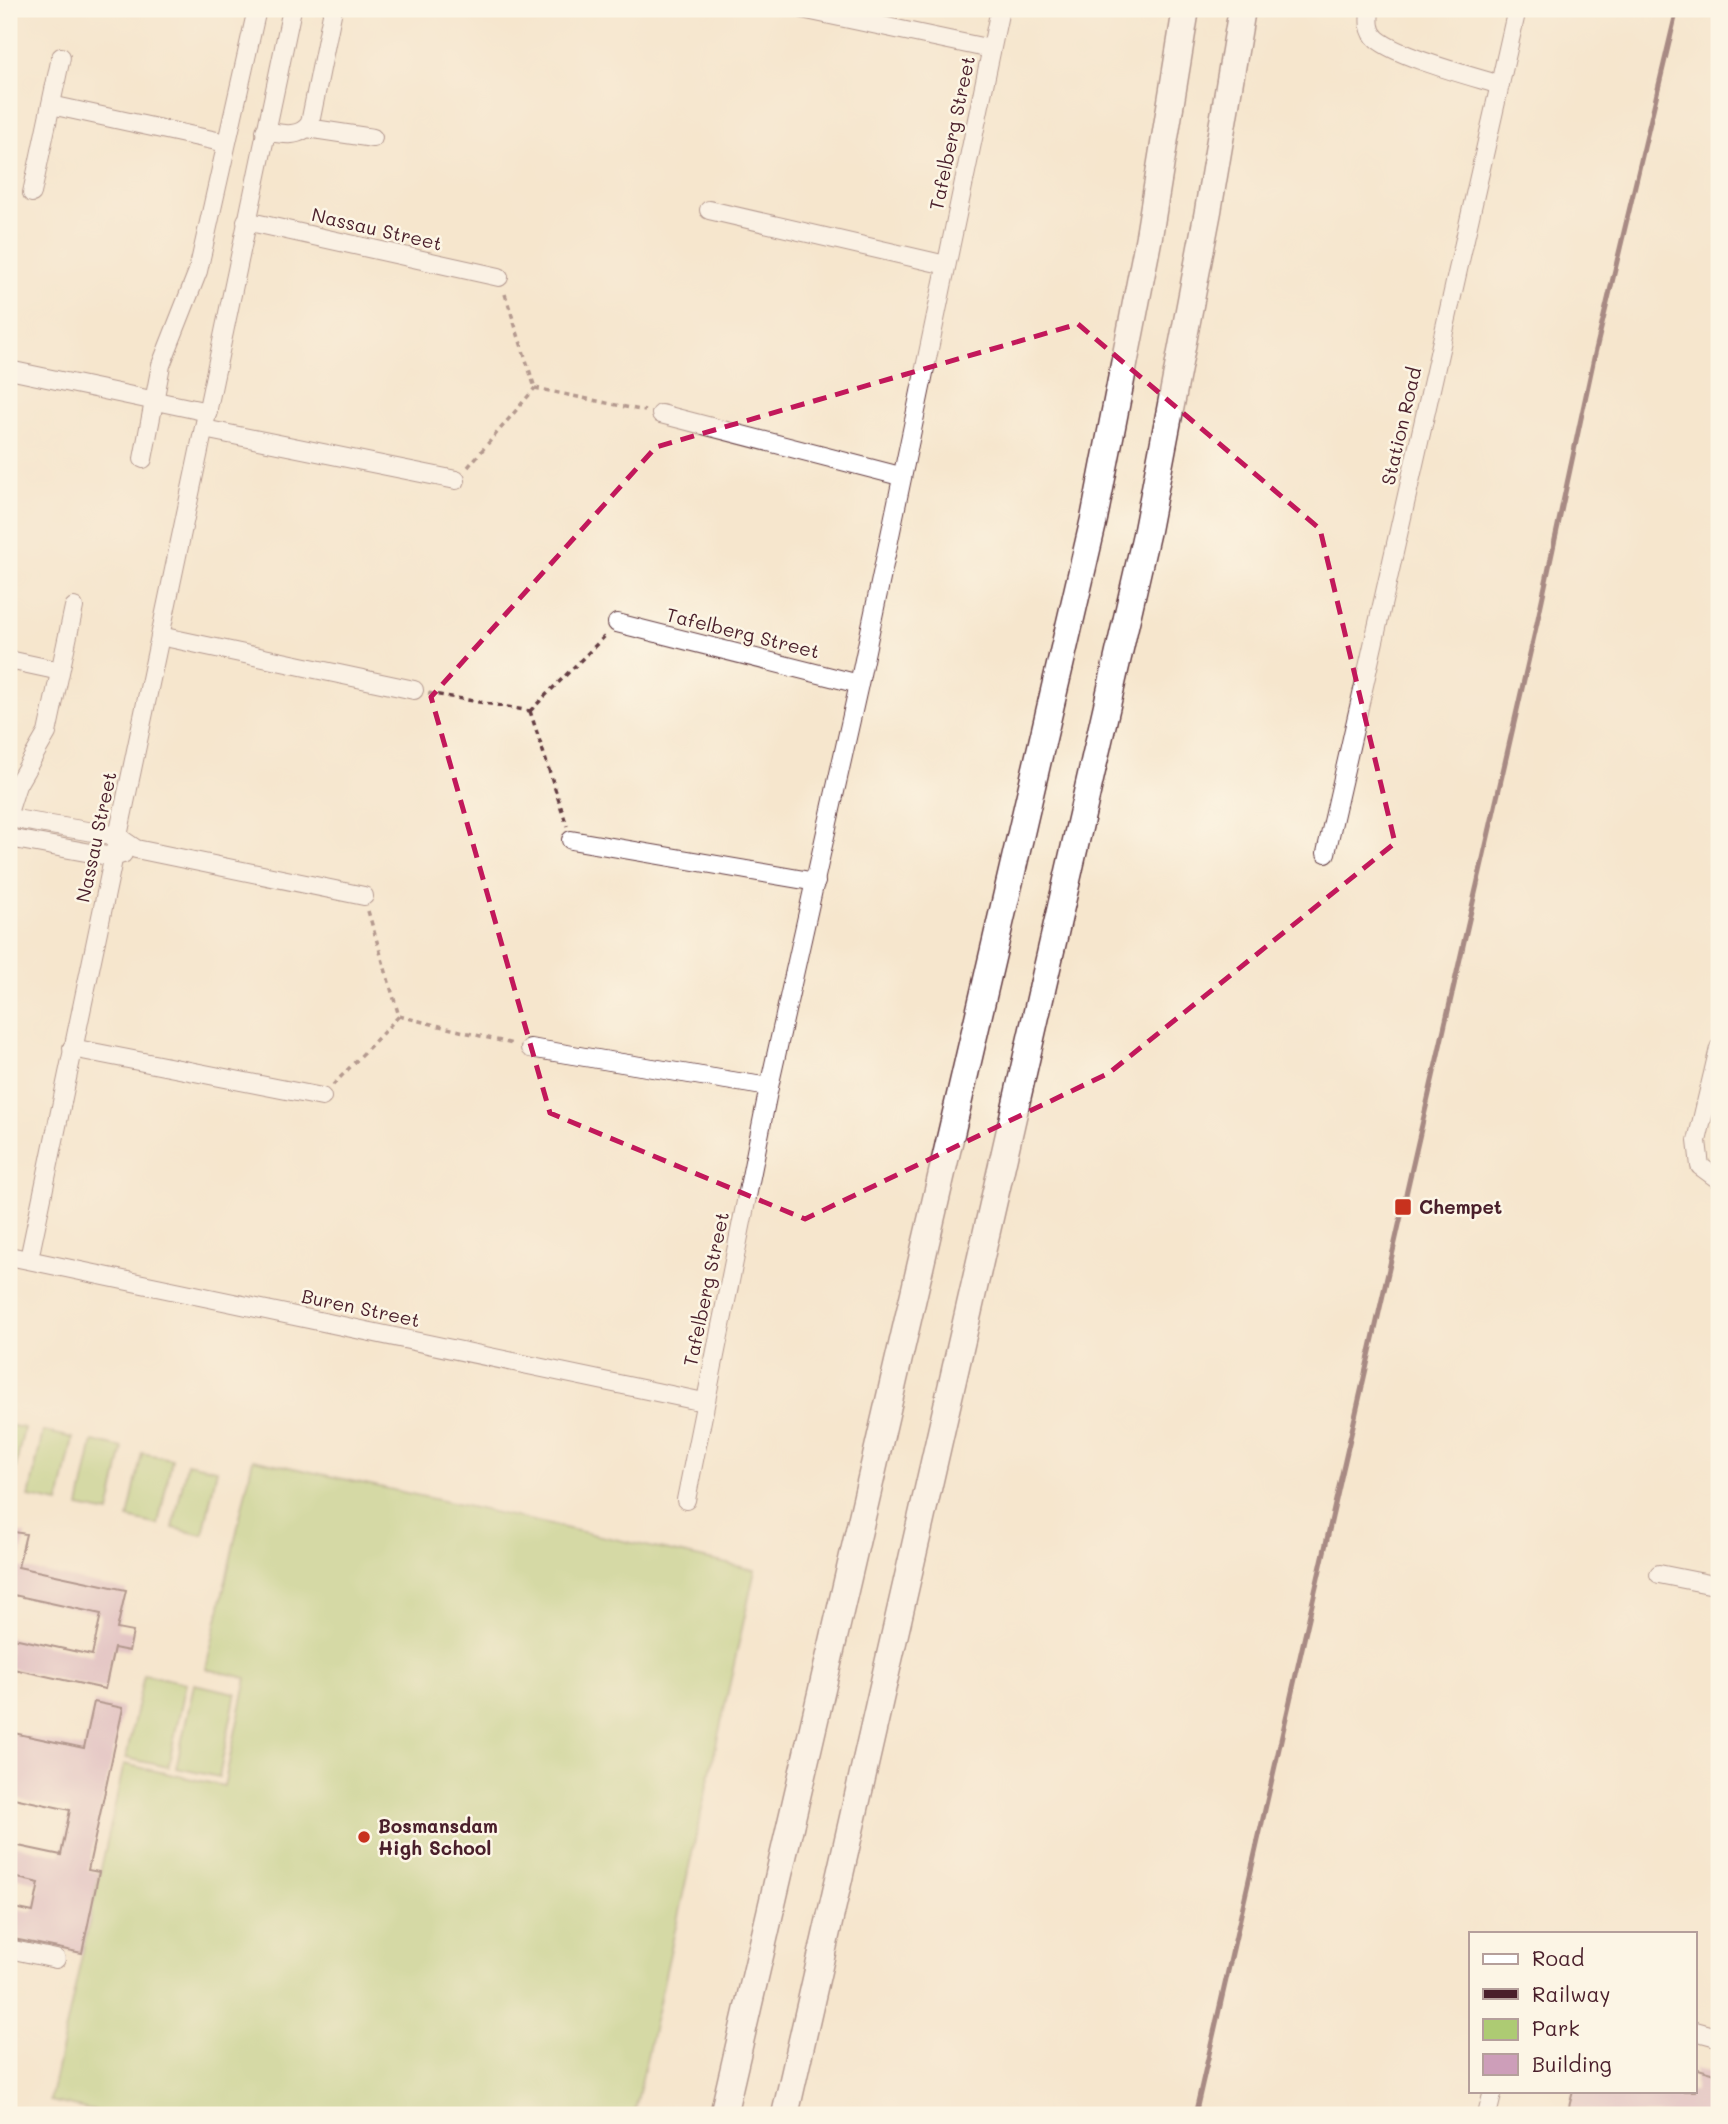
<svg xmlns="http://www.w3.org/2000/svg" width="1728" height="2124" font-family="Mali,sans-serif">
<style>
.green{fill:#adcb73;stroke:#7c754f;stroke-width:2}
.building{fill:#cd9eb9}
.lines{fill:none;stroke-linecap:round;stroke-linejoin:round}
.minor-casing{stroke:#643d43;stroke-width:20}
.highway-casing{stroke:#643d43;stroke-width:29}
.path{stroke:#643d43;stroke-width:3.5;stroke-dasharray:5 5;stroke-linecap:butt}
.minor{stroke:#fff;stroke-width:18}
.highway{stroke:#fff;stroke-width:26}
.rail{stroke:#4a1f2b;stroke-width:5}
.marked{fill:none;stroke:#c2185b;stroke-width:5;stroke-dasharray:14 9;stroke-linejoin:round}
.poi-dot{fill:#c8321e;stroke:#fcf5e5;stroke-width:2.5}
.labels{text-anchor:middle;stroke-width:5;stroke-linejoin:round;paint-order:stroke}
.street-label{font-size:19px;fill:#4a1f2b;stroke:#fcf5e5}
.poi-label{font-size:19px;font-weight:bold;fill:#4a1f2b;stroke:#fcf5e5;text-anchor:start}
</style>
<rect width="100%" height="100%" fill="#fcf5e5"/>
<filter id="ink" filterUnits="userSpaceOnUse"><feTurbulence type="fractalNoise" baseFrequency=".0143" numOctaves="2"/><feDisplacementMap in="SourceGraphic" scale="14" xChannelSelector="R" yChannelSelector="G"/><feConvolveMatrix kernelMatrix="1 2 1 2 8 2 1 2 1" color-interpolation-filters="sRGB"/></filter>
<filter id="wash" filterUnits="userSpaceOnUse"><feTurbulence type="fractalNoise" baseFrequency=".00686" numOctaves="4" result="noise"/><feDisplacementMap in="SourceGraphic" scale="28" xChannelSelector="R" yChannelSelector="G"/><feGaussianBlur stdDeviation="1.57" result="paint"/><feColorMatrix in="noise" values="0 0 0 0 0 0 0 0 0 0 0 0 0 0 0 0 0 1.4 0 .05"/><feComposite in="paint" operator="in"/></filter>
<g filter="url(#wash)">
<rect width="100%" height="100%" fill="#f6e6cd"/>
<g class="green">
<polygon points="9,1425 24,1428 10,1494 9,1494"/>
<polygon points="43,1431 73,1438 59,1503 29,1497"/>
<polygon points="93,1441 123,1448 109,1513 79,1507"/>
<polygon points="142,1453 172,1459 158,1525 128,1518"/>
<polygon points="253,1459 755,1570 634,2115 112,2115 50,2101 124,1764 224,1786 247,1678 206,1669"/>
<polygon points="187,1463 217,1469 203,1535 173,1528"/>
<polygon points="144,1674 186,1683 168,1767 126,1758"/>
<polygon points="194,1684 236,1693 219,1777 176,1768"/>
</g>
<g id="blocks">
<g class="building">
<polygon points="9,1531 26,1534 18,1567 126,1590 117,1629 133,1632 129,1651 114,1648 105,1689 9,1668 9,1637 92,1655 101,1614 9,1594"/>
<polygon points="94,1702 123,1708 88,1870 99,1872 82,1953 9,1938 9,1907 33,1912 39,1883 9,1876 9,1844 61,1855 70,1810 9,1797 9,1732 84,1748"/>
<polygon points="1695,2068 1719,2075 1719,2115 1567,2115 1573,2091 1695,2091"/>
</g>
</g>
</g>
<g filter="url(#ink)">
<use href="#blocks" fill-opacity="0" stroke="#643d43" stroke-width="2"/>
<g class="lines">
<g class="minor-casing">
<g id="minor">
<polyline points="802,9 991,49"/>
<path d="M1370,9c-1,11 -2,22 7,30 21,18 94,37 123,46"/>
<polyline points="51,105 226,143"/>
<polyline points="307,128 373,138"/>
<path d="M265,131c16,3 35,8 45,-8l23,-114"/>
<polyline points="32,193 61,57"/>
<polyline points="709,210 946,265"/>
<polyline points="246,221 499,277"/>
<polyline points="9,370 208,412"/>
<polyline points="661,414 900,476"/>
<polyline points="204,429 456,480"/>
<polyline points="143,459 161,365 198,271 257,9"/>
<polyline points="617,623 859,684"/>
<polyline points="160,636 414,690"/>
<polyline points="9,660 60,671"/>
<polyline points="9,810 17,785 47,733 74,607"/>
<polyline points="9,818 117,836 136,849 364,896"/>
<polyline points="9,838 113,857 123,854"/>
<polyline points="571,840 816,882"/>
<polyline points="1326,853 1517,9"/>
<polyline points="72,1048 322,1097"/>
<polyline points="530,1048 769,1087"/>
<polyline points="1719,1048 1697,1141 1700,1166 1719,1180"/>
<polyline points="9,1256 704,1402"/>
<polyline points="29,1259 292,9"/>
<polyline points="686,1500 769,1087 859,684 1000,9"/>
<polyline points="1659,1574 1719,1586"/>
<polyline points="9,1949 56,1959"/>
<polyline points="1695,2031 1717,2037"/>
<polyline points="1487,2115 1493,2091"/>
</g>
</g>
<g class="highway-casing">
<g id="highway">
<polyline points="723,2115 1094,519 1149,236 1186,9"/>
<polyline points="785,2115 1147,530 1208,211 1242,9"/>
</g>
</g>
<g class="path">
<polyline points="505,294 535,388"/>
<polyline points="535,388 645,411"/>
<polyline points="468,467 535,388"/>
<polyline points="428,693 530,711"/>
<polyline points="530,711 567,826"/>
<polyline points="530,711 605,636"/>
<polyline points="368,911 399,1016"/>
<polyline points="399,1016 513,1044"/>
<polyline points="333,1085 399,1016"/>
</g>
<use href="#minor" class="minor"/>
<use href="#highway" class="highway"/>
<polyline class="rail" points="1195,2115 1537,623 1594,358 1677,9"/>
</g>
</g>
<path d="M0 0H1728V2124H0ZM1078,324l242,205 75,314 -286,230 -304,146 -255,-106 -119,-416 225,-250z" fill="#f6e6cd" fill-opacity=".55" fill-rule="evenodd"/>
<path class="marked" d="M1078,324l242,205 75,314 -286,230 -304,146 -255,-106 -119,-416 225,-250z"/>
<g class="poi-dot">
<rect x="1394" y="1198" width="18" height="18" rx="3.5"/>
<circle cx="364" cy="1837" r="7"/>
</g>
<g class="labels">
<g class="street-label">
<text transform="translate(952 133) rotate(-78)" y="7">Tafelberg Street</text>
<text transform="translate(377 229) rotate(13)" y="7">Nassau Street</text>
<text transform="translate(1401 426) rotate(-77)" y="7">Station Road</text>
<text transform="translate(743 633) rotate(14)" y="7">Tafelberg Street</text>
<text transform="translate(96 837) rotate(-78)" y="7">Nassau Street</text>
<text transform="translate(706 1289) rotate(-78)" y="7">Tafelberg Street</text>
<text transform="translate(361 1308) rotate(12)" y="7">Buren Street</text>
</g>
<g class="poi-label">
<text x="1419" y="1214">Chempet</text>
<text x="378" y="1833">Bosmansdam<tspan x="378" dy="22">High School</tspan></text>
</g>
</g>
<rect width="1728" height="2124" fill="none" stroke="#fcf5e5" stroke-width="35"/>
<rect x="1469" y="1932" width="228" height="161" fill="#fcf5e5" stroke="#b59f9b" stroke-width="2"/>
<rect x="1483" y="1954" width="35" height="10" fill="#ffffff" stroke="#b59f9b" stroke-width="2"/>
<text x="1532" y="1966" font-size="21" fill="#4a1f2b">Road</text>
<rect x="1483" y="1989" width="35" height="10" fill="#4a1f2b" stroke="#b59f9b" stroke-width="2"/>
<text x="1532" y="2002" font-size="21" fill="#4a1f2b">Railway</text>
<rect x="1483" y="2019" width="35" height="21" fill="#adcb73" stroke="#b59f9b" stroke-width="2"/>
<text x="1532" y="2036" font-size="21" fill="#4a1f2b">Park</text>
<rect x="1483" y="2054" width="35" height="21" fill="#cd9eb9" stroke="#b59f9b" stroke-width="2"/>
<text x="1532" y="2072" font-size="21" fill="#4a1f2b">Building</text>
</svg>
